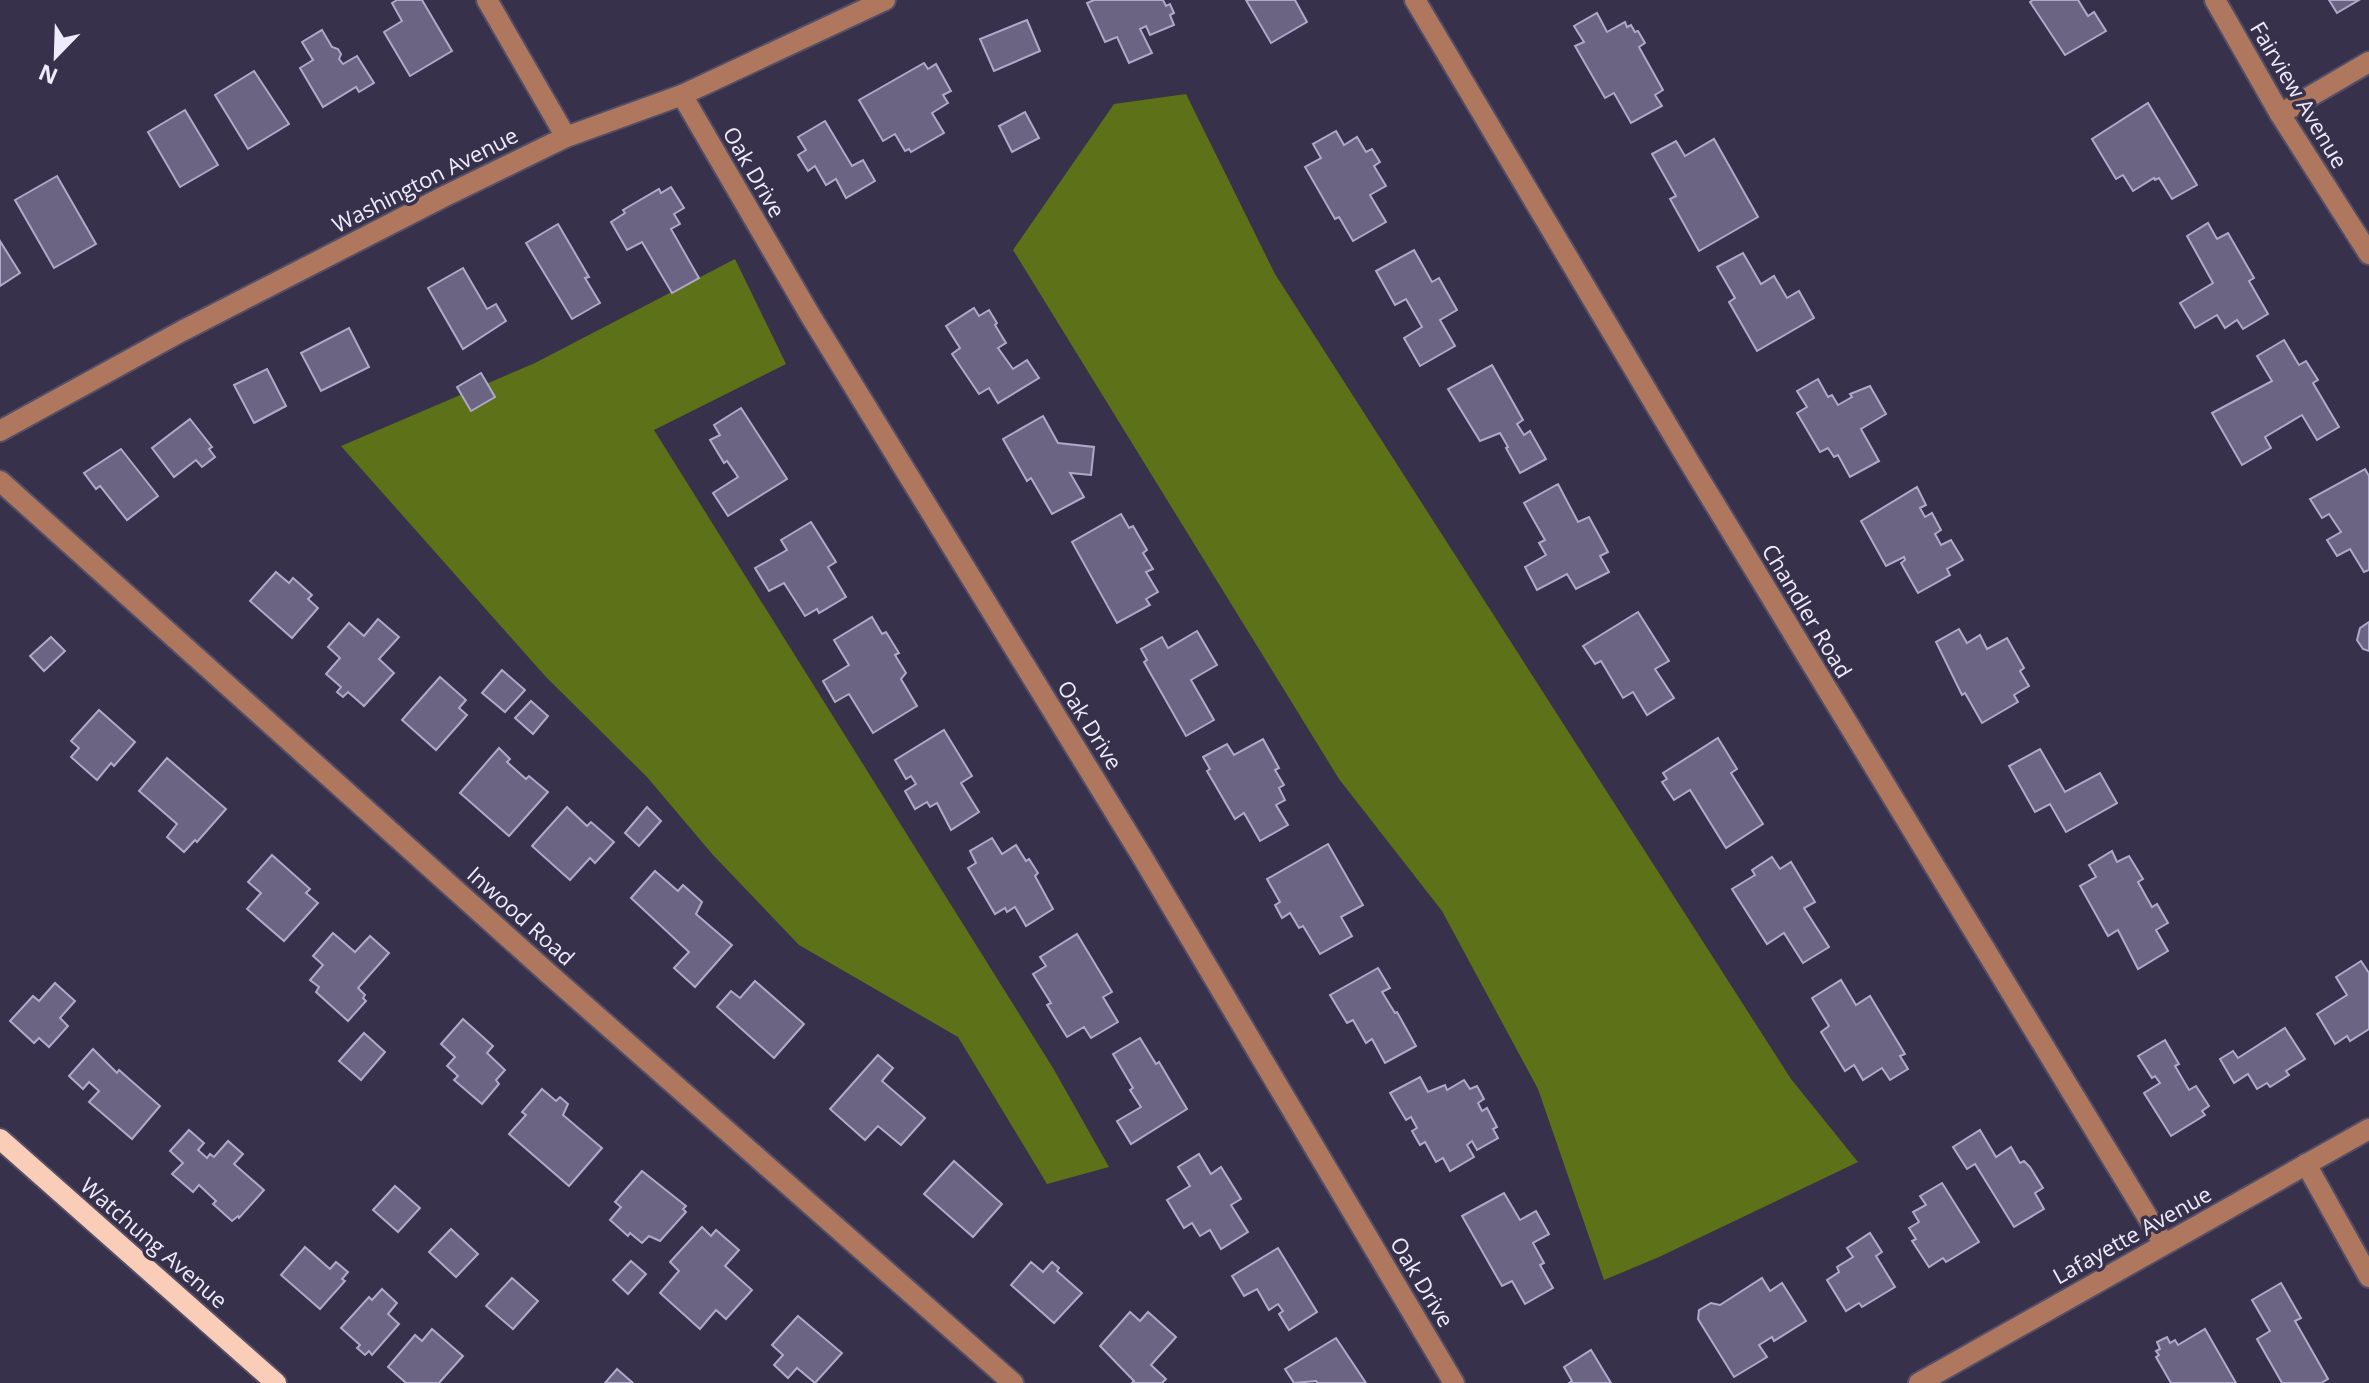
<svg xmlns="http://www.w3.org/2000/svg" width="2369" height="1383" font-family="'Open Sans',sans-serif">
<style>
.forest{fill:#5d7118}
.building{fill:#6b6583;stroke:#afa9ca;stroke-width:2}
.lines{fill:none;stroke-linecap:round;stroke-linejoin:round}
.minor-casing{stroke:#544f67;stroke-width:24}
.major-casing{stroke:#544f67;stroke-width:24}
.minor{stroke:#af785e;stroke-width:20}
.major{stroke:#facdb8;stroke-width:20}
.labels{text-anchor:middle;stroke-width:7;stroke-linejoin:round;paint-order:stroke}
.street-label{font-size:22px;fill:#eeebfc;stroke:#37314b}
</style>
<rect width="100%" height="100%" fill="#37314b"/>
<g class="forest">
<polygon points="1186,94 1275,274 1791,1079 1858,1162 1659,1257 1604,1280 1538,1089 1442,911 1339,779 1013,250 1114,104"/>
<polygon points="735,259 786,364 654,430 1053,1068 1109,1167 1047,1184 958,1037 799,945 713,855 647,777 546,677 341,446 535,363"/>
</g>
<g class="building">
<polygon points="397,0 422,0 452,51 410,76 384,32 402,21 392,3"/>
<polygon points="1094,0 1163,0 1166,6 1170,4 1174,13 1170,15 1174,25 1150,35 1146,26 1140,29 1152,53 1129,63 1117,37 1105,42 1087,3"/>
<polygon points="1246,0 1295,0 1307,22 1271,43"/>
<polygon points="2033,0 2078,0 2088,16 2094,12 2106,31 2065,55 2030,2"/>
<polygon points="2329,0 2359,0 2337,13"/>
<polygon points="1597,13 1607,32 1625,22 1627,27 1631,25 1635,32 1638,31 1645,43 1639,47 1663,90 1655,95 1662,106 1631,123 1614,93 1605,98 1575,46 1584,42 1574,26"/>
<polygon points="1027,20 1040,51 994,71 980,39"/>
<polygon points="322,30 332,47 338,49 341,54 339,59 343,64 357,56 374,83 359,92 356,87 323,107 300,68 313,60 302,42"/>
<polygon points="924,63 928,69 936,64 951,91 943,95 948,103 932,113 944,133 911,152 909,149 905,151 895,134 883,141 859,100"/>
<polygon points="254,71 289,124 248,149 215,95"/>
<polygon points="2148,103 2197,185 2172,199 2159,178 2155,180 2154,178 2133,191 2123,175 2116,179 2092,139"/>
<polygon points="185,110 218,165 180,187 148,132"/>
<polygon points="1025,112 1039,138 1012,152 999,126"/>
<polygon points="825,121 852,166 863,160 875,181 846,198 836,179 826,185 815,166 808,171 798,155 806,150 798,137"/>
<polygon points="1336,131 1344,145 1357,137 1366,152 1372,149 1380,162 1374,166 1386,186 1370,195 1386,222 1353,241 1339,217 1335,219 1305,167 1321,158 1313,144"/>
<polygon points="1714,139 1758,217 1699,251 1670,199 1676,196 1652,154 1676,141 1685,156"/>
<polygon points="57,176 96,244 54,268 15,200"/>
<polygon points="671,187 684,208 674,214 680,224 671,229 699,278 672,293 642,242 627,250 611,222 625,213 623,210 659,189 661,193"/>
<polygon points="2208,223 2217,239 2228,233 2254,278 2249,281 2268,314 2243,329 2237,320 2225,328 2217,315 2195,328 2180,303 2213,283 2187,236"/>
<polygon points="558,224 589,277 585,278 600,303 572,319 526,243"/>
<polygon points="0,241 20,273 0,286"/>
<polygon points="1414,250 1432,282 1439,278 1457,310 1440,320 1455,346 1420,366 1404,338 1422,327 1406,299 1395,305 1376,271"/>
<polygon points="1743,253 1761,284 1774,276 1787,298 1799,291 1814,318 1757,351 1729,302 1735,298 1717,267"/>
<polygon points="463,268 487,309 496,304 506,321 463,349 428,288"/>
<polygon points="974,308 979,316 989,310 997,323 995,325 1006,343 998,348 1013,369 1027,360 1039,378 998,403 989,388 979,394 952,354 960,348 946,326"/>
<polygon points="349,328 369,367 321,391 301,353"/>
<polygon points="2284,340 2299,365 2306,361 2318,380 2313,383 2339,427 2317,440 2302,415 2265,437 2271,448 2242,465 2212,413 2272,381 2257,356"/>
<polygon points="1492,365 1523,420 1517,424 1524,435 1530,431 1546,459 1520,473 1506,448 1508,447 1500,433 1480,441 1448,389"/>
<polygon points="267,369 286,406 254,423 234,385"/>
<polygon points="481,373 495,397 471,411 457,387"/>
<polygon points="1818,379 1828,397 1832,395 1838,405 1852,397 1850,394 1870,386 1886,414 1861,429 1879,461 1850,477 1838,455 1834,457 1828,448 1820,452 1797,413 1807,407 1797,391"/>
<polygon points="741,408 787,479 728,516 713,493 738,477 727,461 724,463 710,440 720,435 714,425"/>
<polygon points="1043,416 1058,443 1094,447 1091,475 1070,473 1084,497 1052,514 1031,478 1027,481 1003,439"/>
<polygon points="190,419 212,447 209,449 215,457 202,467 196,460 174,477 152,448"/>
<polygon points="121,449 158,496 127,520 100,486 96,489 84,473"/>
<polygon points="2365,469 2369,476 2369,570 2364,572 2350,549 2337,556 2327,540 2341,532 2329,514 2322,518 2310,499"/>
<polygon points="1558,484 1578,522 1589,517 1608,552 1600,556 1609,572 1576,589 1567,574 1537,590 1525,567 1546,555 1539,543 1545,540 1524,503"/>
<polygon points="1917,487 1926,505 1920,508 1925,517 1932,513 1941,530 1935,534 1941,545 1951,540 1963,560 1947,569 1950,575 1918,593 1901,563 1905,560 1904,557 1886,566 1861,521"/>
<polygon points="1121,514 1129,528 1133,526 1147,550 1143,553 1153,569 1146,572 1158,592 1146,599 1150,605 1117,623 1072,542"/>
<polygon points="811,522 836,562 828,567 846,597 819,613 817,609 805,616 784,583 769,591 755,568 787,550 781,540"/>
<polygon points="276,572 289,583 293,578 312,595 308,599 318,608 292,638 250,601"/>
<polygon points="1638,612 1669,661 1655,669 1674,698 1647,715 1633,692 1623,698 1601,661 1595,664 1583,646"/>
<polygon points="872,617 882,634 886,632 899,653 895,655 906,673 901,679 917,706 873,733 849,694 835,702 823,681 849,665 834,640"/>
<polygon points="378,619 399,637 379,659 394,673 364,706 348,692 343,697 337,692 341,687 326,674 340,658 328,647 349,623 364,636"/>
<polygon points="2369,622 2369,651 2363,649 2357,640 2360,628"/>
<polygon points="1959,629 1967,643 1980,635 1987,649 2007,638 2024,668 2020,671 2029,686 2014,695 2018,702 1982,723 1965,693 1962,695 1936,642"/>
<polygon points="1197,631 1217,665 1191,680 1214,720 1186,736 1144,662 1147,660 1141,649 1162,637 1168,648"/>
<polygon points="51,637 65,651 44,671 30,656"/>
<polygon points="502,670 525,690 505,712 482,693"/>
<polygon points="440,677 466,700 459,708 467,715 436,750 402,720"/>
<polygon points="531,701 548,716 533,734 515,718"/>
<polygon points="99,710 135,742 114,766 111,763 97,780 71,757 79,748 71,741"/>
<polygon points="944,730 972,776 961,783 979,812 951,830 937,803 930,807 927,802 915,809 905,791 916,784 911,776 906,779 895,760"/>
<polygon points="1718,738 1737,769 1731,773 1763,824 1726,848 1690,790 1674,800 1662,782 1667,779 1663,773"/>
<polygon points="1263,739 1279,768 1275,770 1284,785 1279,788 1285,800 1276,805 1288,825 1260,841 1244,813 1235,819 1207,771 1210,769 1203,757 1227,744 1234,755"/>
<polygon points="499,748 510,759 507,762 526,779 529,776 548,792 509,836 460,793"/>
<polygon points="2040,749 2065,792 2100,773 2117,803 2066,832 2050,804 2035,812 2009,766"/>
<polygon points="167,758 226,809 197,842 195,840 184,852 167,837 177,824 139,791"/>
<polygon points="567,807 587,826 591,822 614,842 595,863 590,858 570,880 532,846"/>
<polygon points="647,807 661,821 639,846 625,833"/>
<polygon points="992,838 1002,854 1016,845 1026,861 1029,859 1038,873 1035,876 1053,909 1026,926 1015,907 1007,912 1005,908 995,914 968,868 976,863 970,851"/>
<polygon points="1328,844 1363,905 1341,917 1352,936 1320,954 1303,926 1299,928 1290,913 1282,918 1275,905 1280,902 1267,879"/>
<polygon points="2112,851 2117,862 2129,856 2143,879 2138,882 2152,907 2157,904 2168,923 2156,930 2168,951 2138,969 2118,930 2108,936 2080,886 2096,877 2089,865"/>
<polygon points="272,855 310,889 306,893 318,903 284,941 247,909 261,893 248,882"/>
<polygon points="1772,857 1780,869 1791,862 1815,902 1804,908 1829,947 1803,963 1784,933 1767,944 1732,889 1755,875 1752,870"/>
<polygon points="655,871 678,891 683,885 702,902 696,914 732,945 695,987 674,968 689,952 631,898"/>
<polygon points="333,933 355,952 370,936 389,953 358,988 365,995 363,998 366,1001 348,1021 316,992 319,987 310,980 323,965 313,956"/>
<polygon points="1077,934 1112,992 1103,997 1118,1022 1091,1038 1084,1027 1067,1037 1047,1005 1051,1003 1033,974 1046,966 1040,957"/>
<polygon points="2361,961 2369,973 2369,1029 2350,1041 2347,1036 2335,1044 2317,1014 2347,995 2336,977"/>
<polygon points="1378,968 1390,988 1382,992 1395,1013 1397,1012 1416,1046 1385,1063 1372,1039 1366,1043 1353,1020 1347,1023 1330,995"/>
<polygon points="1841,980 1856,1005 1870,996 1905,1054 1900,1056 1908,1069 1890,1080 1882,1068 1863,1080 1854,1065 1845,1071 1821,1032 1829,1026 1812,998"/>
<polygon points="755,981 804,1024 774,1058 717,1007 731,991 740,998"/>
<polygon points="55,983 75,1001 60,1018 68,1026 49,1047 39,1038 34,1043 10,1021 33,996 39,1001"/>
<polygon points="463,1019 493,1046 487,1053 505,1070 496,1080 499,1084 482,1104 454,1080 458,1076 447,1066 455,1057 441,1044"/>
<polygon points="2285,1028 2305,1059 2286,1071 2289,1075 2270,1087 2267,1083 2257,1089 2248,1074 2234,1083 2220,1059 2233,1051 2238,1058"/>
<polygon points="364,1033 385,1052 361,1080 339,1061"/>
<polygon points="1140,1038 1156,1064 1159,1062 1187,1109 1131,1144 1117,1121 1141,1107 1130,1090 1133,1088 1113,1054"/>
<polygon points="2165,1040 2179,1064 2175,1066 2189,1090 2196,1086 2209,1106 2202,1111 2205,1115 2171,1136 2144,1093 2160,1083 2155,1076 2152,1078 2138,1056"/>
<polygon points="93,1049 117,1073 119,1070 160,1106 132,1139 89,1102 99,1091 89,1082 83,1089 69,1076"/>
<polygon points="878,1055 893,1068 882,1081 925,1118 901,1145 878,1126 865,1140 830,1109"/>
<polygon points="1420,1077 1428,1092 1445,1085 1447,1090 1464,1080 1470,1089 1477,1086 1484,1099 1478,1103 1482,1111 1487,1108 1497,1127 1493,1129 1498,1138 1477,1150 1472,1141 1467,1145 1474,1157 1450,1171 1443,1158 1436,1162 1425,1142 1420,1145 1412,1131 1417,1128 1411,1117 1406,1120 1390,1093"/>
<polygon points="542,1089 556,1101 560,1097 568,1104 563,1115 602,1148 569,1186 509,1134 526,1115 522,1112"/>
<polygon points="189,1130 204,1143 198,1150 207,1158 210,1154 214,1157 228,1141 243,1154 234,1164 264,1190 239,1218 238,1216 232,1221 213,1204 216,1201 199,1185 193,1192 172,1174 183,1163 170,1151"/>
<polygon points="1980,1130 1996,1157 2011,1147 2020,1163 2024,1161 2030,1167 2043,1188 2035,1193 2044,1209 2014,1227 1975,1164 1967,1169 1953,1147"/>
<polygon points="1199,1154 1211,1174 1221,1167 1241,1199 1231,1205 1248,1232 1221,1249 1210,1230 1200,1236 1192,1223 1184,1228 1167,1200 1190,1186 1178,1167"/>
<polygon points="954,1161 1002,1204 973,1237 924,1194"/>
<polygon points="642,1171 686,1206 683,1209 686,1212 660,1241 649,1236 642,1243 630,1233 628,1236 610,1220 621,1207 615,1202"/>
<polygon points="1942,1183 1979,1242 1946,1262 1943,1258 1929,1267 1912,1241 1916,1239 1909,1228 1919,1222 1913,1212 1926,1205 1920,1196"/>
<polygon points="395,1186 420,1208 398,1232 373,1210"/>
<polygon points="1504,1193 1520,1220 1536,1211 1549,1234 1533,1243 1544,1263 1540,1265 1553,1288 1525,1304 1512,1281 1502,1286 1462,1216"/>
<polygon points="702,1227 711,1236 716,1230 739,1250 725,1266 752,1290 726,1319 716,1310 700,1329 660,1293 679,1271 670,1262"/>
<polygon points="451,1229 478,1254 456,1277 429,1252"/>
<polygon points="1870,1233 1882,1252 1876,1256 1895,1287 1862,1307 1859,1303 1846,1311 1827,1280 1839,1272 1837,1267 1853,1257 1847,1248"/>
<polygon points="305,1247 330,1269 336,1262 348,1272 342,1279 345,1281 320,1309 281,1275"/>
<polygon points="1278,1248 1317,1312 1289,1330 1279,1314 1283,1311 1278,1304 1269,1310 1257,1289 1244,1296 1232,1276"/>
<polygon points="631,1261 646,1274 628,1294 613,1280"/>
<polygon points="1031,1262 1043,1272 1052,1262 1059,1268 1057,1271 1082,1293 1054,1323 1011,1285"/>
<polygon points="512,1278 538,1301 513,1329 486,1306"/>
<polygon points="1762,1278 1770,1291 1782,1283 1806,1321 1774,1341 1772,1337 1759,1345 1767,1357 1734,1377 1698,1319 1699,1310 1711,1303 1720,1305"/>
<polygon points="2281,1283 2301,1318 2295,1321 2328,1379 2321,1383 2282,1383 2257,1339 2270,1331 2252,1300"/>
<polygon points="382,1289 397,1303 388,1314 399,1324 372,1355 369,1351 365,1355 357,1348 360,1345 341,1328 369,1297 372,1300"/>
<polygon points="1130,1312 1140,1321 1148,1312 1176,1337 1151,1365 1166,1379 1162,1383 1132,1383 1134,1381 1100,1346"/>
<polygon points="798,1316 842,1353 815,1383 797,1368 788,1378 774,1365 783,1355 772,1345"/>
<polygon points="432,1329 463,1356 439,1383 406,1383 388,1367 415,1335 422,1341"/>
<polygon points="2205,1329 2236,1383 2171,1383 2156,1357 2159,1355 2156,1351 2160,1349 2157,1342 2167,1337 2170,1343 2175,1340 2178,1345"/>
<polygon points="1336,1338 1366,1383 1318,1383 1316,1381 1294,1383 1285,1369"/>
<polygon points="1591,1350 1611,1383 1569,1383 1572,1381 1564,1367"/>
<polygon points="617,1369 633,1383 605,1383"/>
</g>
<g class="lines">
<g class="minor-casing">
<g id="minor">
<polyline points="487,0 566,137"/>
<polyline points="1415,0 1691,465 2164,1244"/>
<polyline points="2215,0 2280,114 2369,254"/>
<polyline points="682,95 810,315 1140,853 1454,1383"/>
<polyline points="2280,114 2369,62"/>
<polyline points="0,431 182,331 443,197 566,137 682,95 885,0"/>
<polyline points="0,481 549,974 1013,1383"/>
<polyline points="2306,1164 2369,1277"/>
<polyline points="1919,1383 2369,1129"/>
</g>
</g>
<g class="major-casing">
<polyline id="major" points="0,1139 276,1383"/>
</g>
<use href="#minor" class="minor"/>
<use href="#major" class="major"/>
</g>
<g class="labels">
<g class="street-label">
<text transform="translate(2299 95) rotate(59)" y="8">Fairview Avenue</text>
<text transform="translate(754 172) rotate(60)" y="8">Oak Drive</text>
<text transform="translate(425 180) rotate(-27)" y="8">Washington Avenue</text>
<text transform="translate(1807 611) rotate(59)" y="8">Chandler Road</text>
<text transform="translate(1090 725) rotate(58)" y="8">Oak Drive</text>
<text transform="translate(521 916) rotate(42)" y="8">Inwood Road</text>
<text transform="translate(2132 1235) rotate(-29)" y="8">Lafayette Avenue</text>
<text transform="translate(154 1243) rotate(41)" y="8">Watchung Avenue</text>
<text transform="translate(1422 1282) rotate(59)" y="8">Oak Drive</text>
</g>
</g>
<g transform="translate(56 56) rotate(203)" stroke="#37314b" stroke-width="6" paint-order="stroke">
<path d="M0-6L14 30L0 20L-14 30Z" fill="#eeebfc"/>
<text y="-12" font-size="22" font-weight="bold" text-anchor="middle" fill="#eeebfc">N</text>
</g>
</svg>
